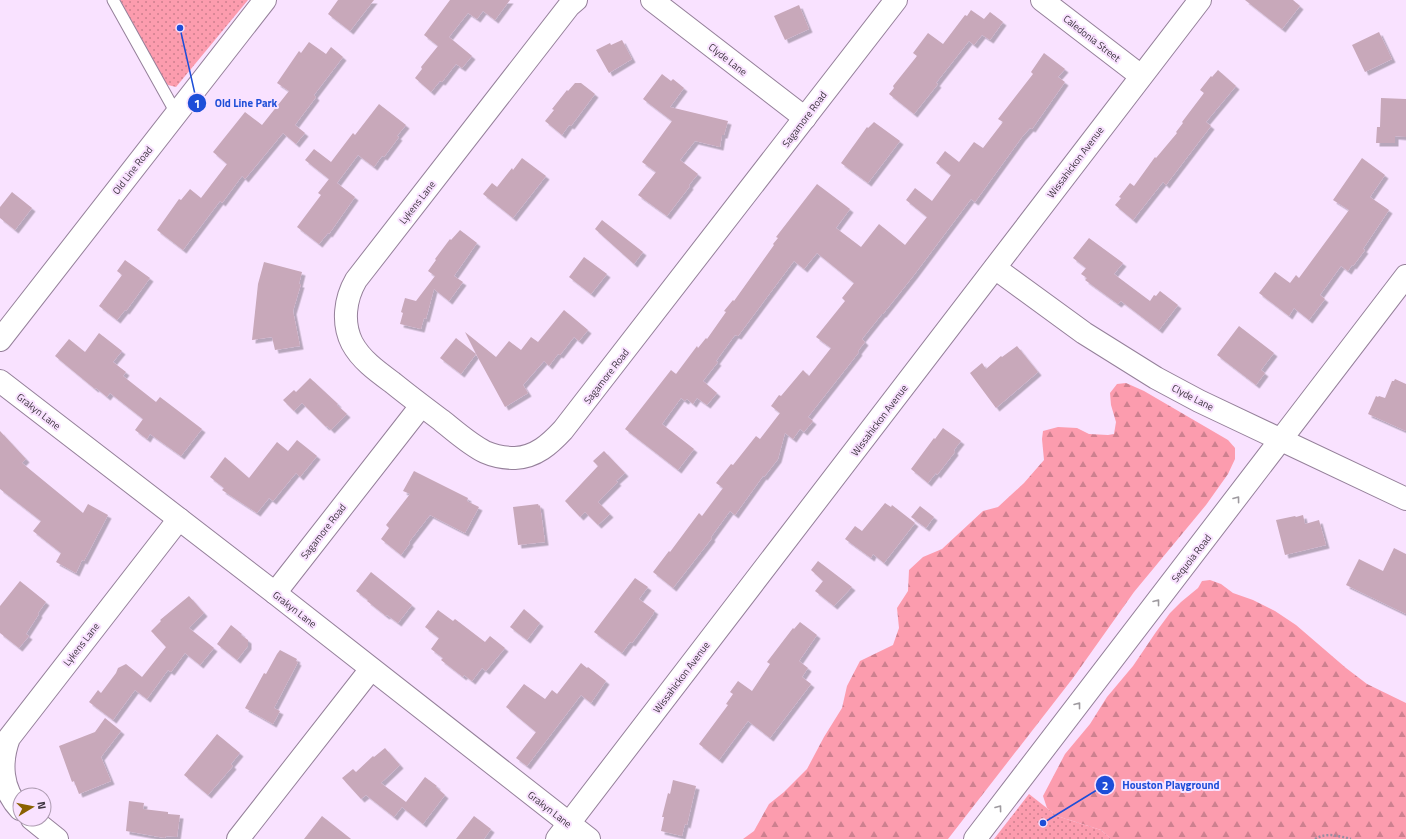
<svg xmlns="http://www.w3.org/2000/svg" width="1406" height="839" font-family="'Titillium Web',sans-serif">
<style>
.forest{fill:url(#forest-firs)}
.park{fill:url(#park-dots)}
.building{fill:#c8a8ba;filter:url(#shadow)}
.lines{fill:none;stroke-linecap:round;stroke-linejoin:round}
.lane-casing{stroke:#95809a;stroke-width:13}
.street-casing{stroke:#95809a;stroke-width:24}
.path{stroke:#9c8ca1;stroke-width:2.5;stroke-dasharray:2 2;stroke-linecap:butt}
.lane{stroke:#fff;stroke-width:11}
.street{stroke:#fff;stroke-width:22}
.oneway{stroke:#9e9a9f}
.labels{text-anchor:middle;stroke-width:4;stroke-linejoin:round;paint-order:stroke}
.street-label{font-size:10px;fill:#3d343f;stroke:#f9e2ff}
.leader{fill:none;stroke:#1d4ed8;stroke-width:1.5}
.callout-dot{fill:#1d4ed8;stroke:#f9e2ff;stroke-width:1.5}
.mark-label{font-size:12px;text-anchor:middle;font-weight:bold;fill:#fff}
.callout-label{font-size:11px;text-anchor:middle;font-weight:bold;fill:#1d4ed8;stroke:#f9e2ff;stroke-width:4;stroke-linejoin:round;paint-order:stroke}
</style>
<defs>
<pattern id="forest-firs" width="22" height="20" patternUnits="userSpaceOnUse"><rect width="22" height="20" fill="#fc9cae"/><path d="M5 1l3.5 6h-7zM16 11l3.5 6h-7z" fill="#cd808f"/></pattern>
<pattern id="park-dots" width="8" height="8" patternUnits="userSpaceOnUse"><rect width="8" height="8" fill="#fc9cae"/><path d="M2 2h.1M6 6h.1" fill="none" stroke="#cd808f" stroke-width="1.8" stroke-linecap="round"/></pattern>
<filter id="shadow"><feDropShadow dx="3.5" dy="3.5" stdDeviation="0" flood-color="#0004"/></filter>
</defs>
<rect width="100%" height="100%" fill="#f9e2ff"/>
<g class="forest">
<polygon points="1126,383 1144,391 1228,440 1235,448 1235,459 1228,474 1206,505 1134,592 1073,678 948,839 743,839 754,831 769,804 784,792 807,769 824,737 842,708 847,686 860,661 893,645 899,628 897,608 908,591 909,570 923,557 942,549 983,511 998,507 1024,483 1044,460 1042,439 1043,431 1058,427 1077,428 1089,434 1108,435 1114,434 1116,422 1111,405 1110,393 1117,384"/>
<polygon points="1210,580 1221,584 1233,593 1253,600 1275,611 1296,625 1346,668 1367,684 1406,703 1406,839 1111,839 1101,830 1057,816 1047,808 1043,796 1065,754 1090,724 1107,697 1133,666 1156,632 1170,613 1181,602 1198,588 1202,581"/>
</g>
<g class="park">
<polygon points="120,0 248,0 176,87 168,85 165,82"/>
<polygon points="1029,794 1057,816 1101,830 1111,839 994,839"/>
</g>
<g class="building">
<polygon points="338,0 374,0 350,31 328,14"/>
<polygon points="450,0 510,0 495,20 483,11 477,19 468,13 449,37 472,56 462,68 456,64 442,82 440,81 431,92 415,78 422,69 421,67 438,46 424,35"/>
<polygon points="1245,0 1293,0 1300,6 1282,29"/>
<polygon points="799,5 809,29 785,40 774,16"/>
<polygon points="971,10 984,19 990,12 1003,22 990,40 982,35 974,45 969,41 936,83 938,84 914,114 889,94 894,88 893,86 917,56 913,53 928,33 943,44 965,15 967,16"/>
<polygon points="1379,32 1392,59 1365,72 1352,45"/>
<polygon points="622,40 632,59 609,73 596,50 610,43 611,45"/>
<polygon points="309,42 326,54 331,47 343,57 314,95 316,97 295,125 305,133 296,144 283,133 245,179 242,176 222,203 220,201 183,250 157,230 179,199 181,200 190,189 201,198 227,164 213,152 245,112 262,125 289,91 277,83 299,51 301,53"/>
<polygon points="1044,53 1065,69 1058,77 1065,82 1058,92 1032,129 1030,128 1022,137 975,202 971,199 914,275 883,314 882,314 862,339 865,342 858,351 859,352 808,417 813,421 804,432 800,429 793,439 785,433 778,459 764,477 763,476 735,515 730,511 711,537 712,538 673,588 653,572 669,551 670,552 699,513 702,516 723,488 716,483 731,464 733,465 756,436 760,439 780,413 771,406 779,395 781,396 803,370 809,376 831,348 816,337 845,301 842,298 854,283 817,253 804,269 794,261 738,336 735,335 716,361 718,362 703,381 717,393 707,405 697,398 693,404 687,399 685,401 681,398 662,424 694,449 678,470 625,429 671,370 676,374 697,346 698,348 706,338 707,339 726,312 724,311 733,300 734,301 774,245 773,244 778,238 776,237 817,184 850,209 836,228 861,247 879,224 905,245 927,217 906,200 915,188 932,201 951,175 936,163 945,151 959,162 974,142 983,148 1003,122 998,119 1033,74 1031,72"/>
<polygon points="1218,70 1236,86 1206,122 1211,126 1166,185 1163,182 1133,220 1115,205 1121,198 1119,197 1130,183 1134,186 1155,157 1156,158 1177,133 1176,132 1183,123 1182,122 1204,93 1200,90 1211,76 1212,77"/>
<polygon points="662,74 671,81 673,79 684,88 670,107 728,121 724,135 722,135 720,147 695,141 680,160 698,174 689,185 690,186 667,216 638,195 656,172 642,162 672,121 643,99"/>
<polygon points="575,83 581,83 595,94 571,126 569,125 562,135 545,121 554,110 552,109 567,90 568,91"/>
<polygon points="1381,98 1406,99 1406,137 1395,136 1395,143 1376,143 1377,127 1380,127"/>
<polygon points="379,104 406,125 397,136 399,137 384,157 382,156 374,167 358,155 337,183 355,197 329,234 328,233 319,244 297,227 321,195 318,193 329,179 305,160 314,149 331,162 353,133 355,135"/>
<polygon points="874,122 900,141 868,183 841,163 867,127 868,128"/>
<polygon points="522,158 546,176 513,218 483,194 492,183 497,187 512,168 513,170"/>
<polygon points="1362,158 1385,175 1370,197 1389,210 1363,249 1365,250 1353,266 1352,265 1348,271 1341,266 1320,295 1325,299 1309,320 1294,308 1289,316 1259,293 1275,272 1290,283 1296,275 1299,278 1349,210 1333,200"/>
<polygon points="12,192 32,208 15,230 0,218 0,207"/>
<polygon points="602,220 643,252 634,264 595,229"/>
<polygon points="460,230 477,243 454,276 463,282 449,301 434,289 426,319 424,318 421,329 400,324 403,313 401,312 405,298 416,301 435,276 428,271 436,260 435,259 450,239 451,240"/>
<polygon points="1089,238 1123,263 1114,274 1150,301 1154,295 1156,296 1160,291 1178,305 1159,330 1121,301 1118,304 1085,280 1087,278 1081,274 1086,268 1073,258"/>
<polygon points="584,257 607,274 591,294 569,277"/>
<polygon points="125,260 150,278 126,311 125,310 117,320 99,306 122,275 117,271"/>
<polygon points="264,262 302,272 299,284 301,284 293,311 300,346 275,350 272,337 252,340 258,284"/>
<polygon points="564,310 588,330 579,341 574,337 560,355 558,354 549,366 544,361 523,385 528,393 505,407 476,354 461,374 440,358 456,338 476,354 465,332 496,357 509,341 521,350 531,337 538,342"/>
<polygon points="1239,326 1274,353 1261,370 1265,373 1256,385 1217,355"/>
<polygon points="99,333 122,351 113,362 126,372 123,376 156,402 160,397 202,429 181,456 150,434 147,439 135,430 143,419 110,393 107,397 96,388 95,389 55,356 69,339 85,352"/>
<polygon points="1017,346 1038,372 996,408 970,373 982,363 986,369 1001,356 1002,357"/>
<polygon points="310,378 338,404 337,405 347,414 331,430 327,426 326,427 302,403 294,411 283,400 294,390 296,392"/>
<polygon points="1395,379 1406,384 1406,431 1368,414 1376,396 1378,397 1379,396 1385,398 1392,381 1394,381"/>
<polygon points="943,428 961,441 954,450 955,452 937,475 936,473 928,483 911,469 934,438 935,439"/>
<polygon points="0,431 26,459 22,463 83,513 88,504 108,515 84,561 82,560 76,573 56,562 61,553 33,531 41,521 0,489"/>
<polygon points="297,440 317,456 300,477 296,473 273,501 269,498 257,513 222,490 224,488 210,477 225,457 249,478 277,442 288,451"/>
<polygon points="604,451 625,473 616,481 618,482 598,502 610,514 598,525 585,512 580,517 565,501 598,466 593,461"/>
<polygon points="414,471 468,498 467,501 479,507 465,533 430,515 409,542 410,543 401,555 381,539 389,528 386,525 410,494 403,491"/>
<polygon points="885,503 891,507 892,505 915,523 884,563 873,554 871,558 845,539 855,526 862,531"/>
<polygon points="538,504 539,506 540,505 545,542 518,545 513,507"/>
<polygon points="920,506 934,517 926,528 911,517"/>
<polygon points="1303,515 1305,524 1319,520 1326,545 1285,555 1276,520 1295,516 1296,517"/>
<polygon points="1394,548 1406,554 1406,614 1346,585 1359,559 1383,571"/>
<polygon points="818,561 852,587 834,606 815,591 823,581 811,570"/>
<polygon points="371,572 412,605 398,623 387,615 386,616 367,601 368,600 356,591"/>
<polygon points="635,578 648,587 639,599 655,611 653,613 654,613 632,643 630,642 622,653 594,632"/>
<polygon points="20,581 46,602 38,613 39,614 26,634 29,636 19,648 0,633 0,606"/>
<polygon points="189,596 204,613 189,628 214,648 200,665 185,653 171,672 168,670 147,699 135,690 113,720 89,702 98,690 101,693 116,673 118,668 126,664 142,677 166,647 151,631 161,621 160,620"/>
<polygon points="524,609 540,623 527,640 510,627"/>
<polygon points="438,610 453,621 455,619 485,642 490,636 505,648 486,671 482,668 472,681 464,675 463,677 441,660 443,658 431,649 439,638 425,627"/>
<polygon points="800,622 817,635 799,661 808,668 802,677 811,684 770,738 748,721 719,760 699,744 728,705 726,704 733,694 730,692 738,681 752,691 770,664 767,662 793,628 794,629"/>
<polygon points="231,625 242,634 241,635 248,640 248,646 237,660 217,644"/>
<polygon points="280,650 297,659 296,661 298,662 274,708 280,711 273,724 245,708 264,673 266,674 277,654"/>
<polygon points="581,663 587,668 588,667 606,681 591,703 581,695 527,766 516,758 536,732 506,707 524,684 545,699 552,690 557,694"/>
<polygon points="105,718 121,731 101,757 111,781 79,794 74,781 72,782 59,746 95,732"/>
<polygon points="217,734 240,753 231,764 233,766 208,795 184,775"/>
<polygon points="385,748 400,765 381,783 406,802 425,777 437,786 436,787 445,795 423,824 402,807 394,817 366,795 361,799 342,778 353,769 356,772 373,756 374,757"/>
<polygon points="673,780 696,786 687,825 685,824 682,836 661,831 664,817 662,817 668,793 670,794"/>
<polygon points="129,801 144,803 143,809 168,812 168,814 180,815 177,837 166,836 165,838 126,831"/>
<polygon points="322,816 351,839 304,839"/>
<polygon points="474,816 491,829 484,839 456,839"/>
</g>
<g class="lines">
<g class="lane-casing">
<polyline id="lane" points="113,0 176,113"/>
</g>
<g class="street-casing">
<g id="street">
<path d="M576,0l-7,6 -213,274c-11,19 -14,43 -4,63 9,17 26,29 41,40 16,13 32,25 48,37 14,11 28,24 44,32 9,4 21,6 30,6 21,-1 35,-14 48,-28l333,-430"/>
<polyline points="652,0 805,118"/>
<polyline points="1042,0 1141,76"/>
<polyline points="995,268 1084,333 1156,378 1199,401 1406,499"/>
<polyline points="0,340 265,0"/>
<polyline points="0,381 275,593 589,839"/>
<polyline points="275,593 421,406"/>
<path d="M20,809c-19,-20 -20,-47 -11,-71l170,-219"/>
<polyline points="32,819 57,839"/>
<polyline points="238,839 371,669"/>
<polyline points="557,839 1200,0"/>
<polyline points="975,839 1406,276"/>
</g>
</g>
<path class="path" d="M1315,839c12,-7 23,-3 36,0"/>
<use href="#lane" class="lane"/>
<use href="#street" class="street"/>
</g>
<defs><path id="oneway-chevron" d="M-2-3.5L2.5 0L-2 3.5" fill="none" stroke-width="1.6" stroke-linecap="round" stroke-linejoin="round"/></defs>
<g class="oneway">
<use href="#oneway-chevron" transform="translate(1237 499) rotate(-53)"/>
<use href="#oneway-chevron" transform="translate(1157 602) rotate(-52)"/>
<use href="#oneway-chevron" transform="translate(1078 705) rotate(-52)"/>
<use href="#oneway-chevron" transform="translate(999 808) rotate(-53)"/>
</g>
<g class="labels">
<g class="street-label">
<text transform="translate(1092 38) rotate(38)" y="4">Caledonia Street</text>
<text transform="translate(728 59) rotate(38)" y="4">Clyde Lane</text>
<text transform="translate(804 119) rotate(-53)" y="4">Sagamore Road</text>
<text transform="translate(1075 162) rotate(-53)" y="4">Wissahickon Avenue</text>
<text transform="translate(132 170) rotate(-52)" y="4">Old Line Road</text>
<text transform="translate(417 202) rotate(-52)" y="4">Lykens Lane</text>
<text transform="translate(606 376) rotate(-52)" y="4">Sagamore Road</text>
<text transform="translate(1193 397) rotate(27)" y="4">Clyde Lane</text>
<text transform="translate(39 411) rotate(38)" y="4">Grakyn Lane</text>
<text transform="translate(879 420) rotate(-53)" y="4">Wissahickon Avenue</text>
<text transform="translate(323 531) rotate(-52)" y="4">Sagamore Road</text>
<text transform="translate(1191 558) rotate(-52)" y="4">Sequoia Road</text>
<text transform="translate(295 609) rotate(38)" y="4">Grakyn Lane</text>
<text transform="translate(81 644) rotate(-52)" y="4">Lykens Lane</text>
<text transform="translate(681 677) rotate(-53)" y="4">Wissahickon Avenue</text>
<text transform="translate(550 809) rotate(38)" y="4">Grakyn Lane</text>
</g>
</g>
<path class="leader" d="M180 28L197 103M1043 823L1105 785"/>
<g class="callout-dot">
<circle cx="180" cy="28" r="4"/>
<circle cx="1043" cy="823" r="4"/>
<circle cx="197" cy="103" r="10"/>
<circle cx="1105" cy="785" r="10"/>
</g>
<g class="mark-label">
<text x="197" y="108">1</text>
<text x="1105" y="790">2</text>
</g>
<g class="callout-label">
<text x="246" y="107">Old Line Park</text>
<text x="1171" y="789">Houston Playground</text>
</g>
<g transform="translate(32 807) rotate(80)"><circle r="19" fill="#f9e2ff" stroke="#ae9cb2"/>
<path d="M0-3L7 15L0 10L-7 15Z" fill="#8a6201"/>
<text y="-6" font-size="11" font-weight="bold" text-anchor="middle" fill="#3d343f">N</text>
</g>
</svg>
